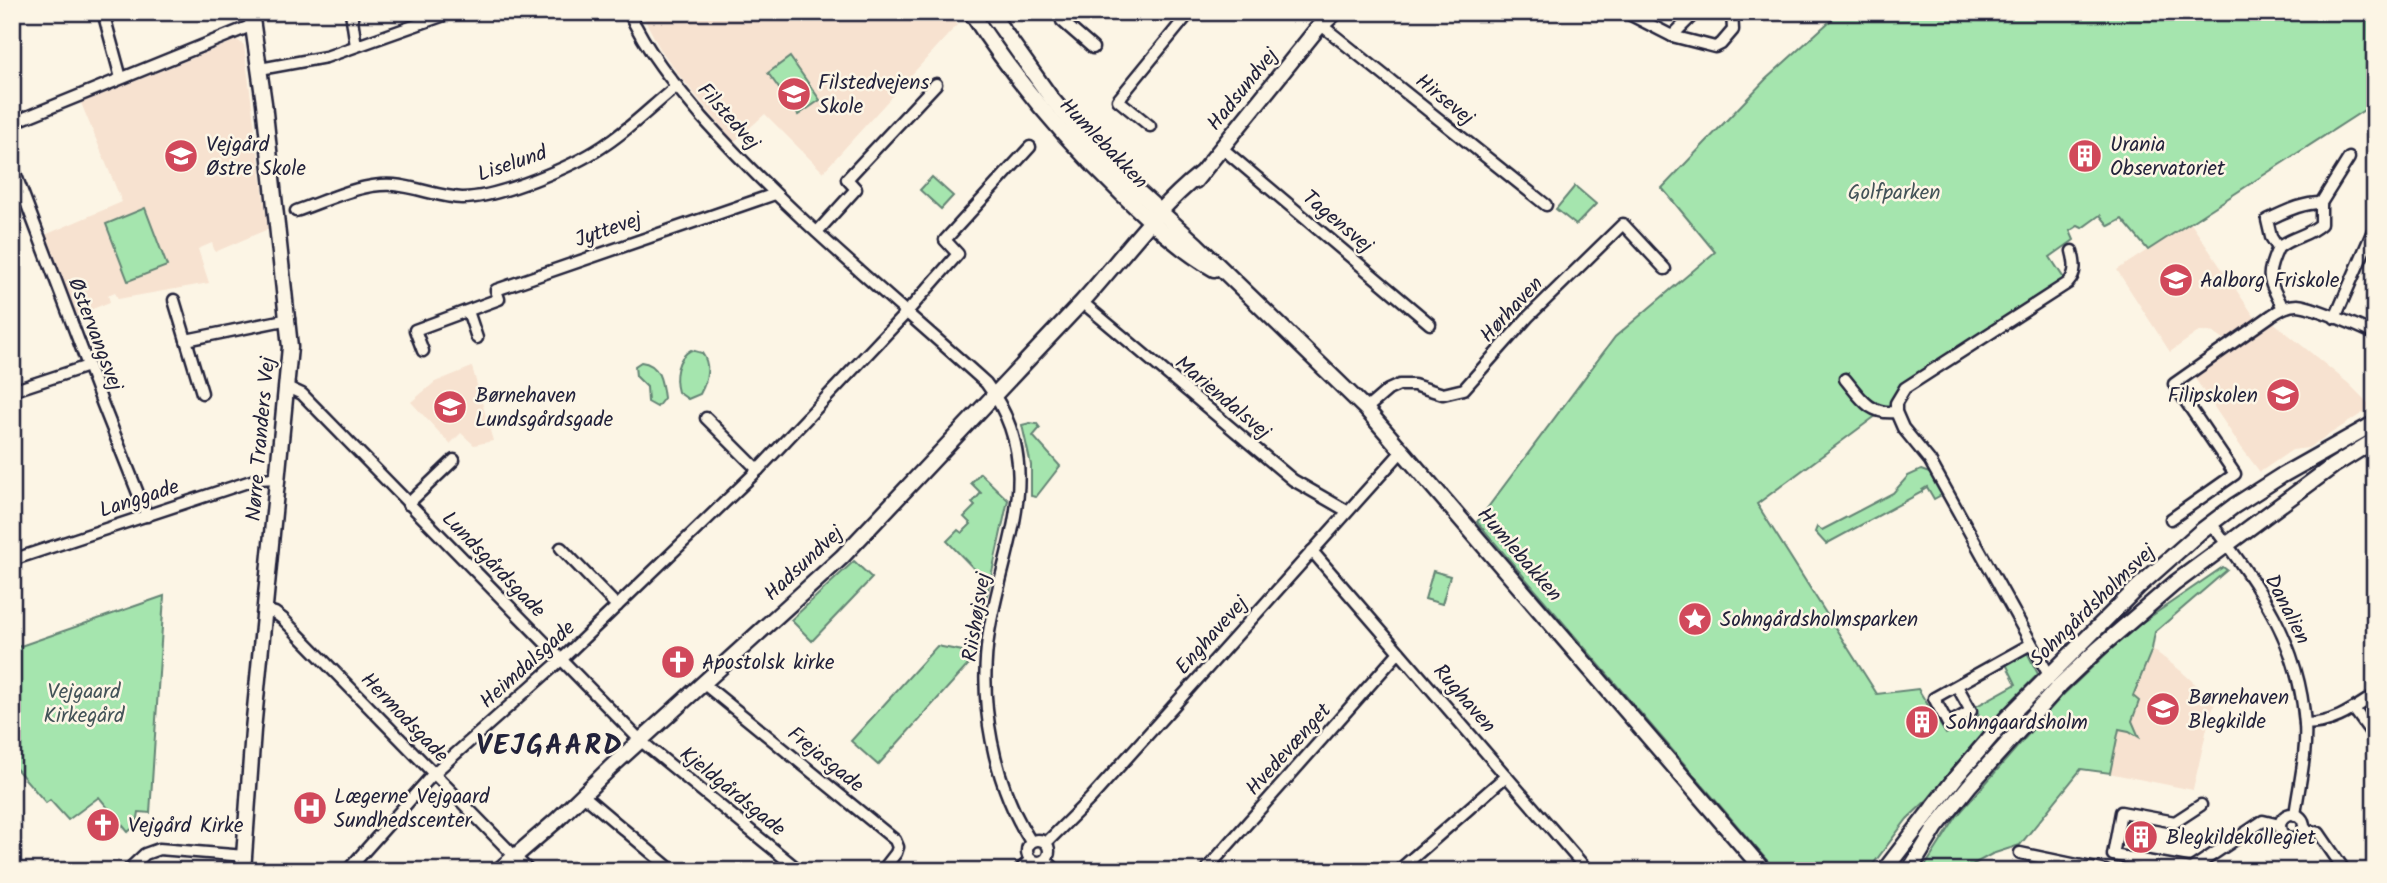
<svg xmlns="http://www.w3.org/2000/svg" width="2387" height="883" font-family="Kalam,sans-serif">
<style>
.built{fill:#f7e2d0}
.green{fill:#a5e5ae;stroke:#648474;stroke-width:2}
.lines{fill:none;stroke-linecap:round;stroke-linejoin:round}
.street-casing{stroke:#22223b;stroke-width:15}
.secondary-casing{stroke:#22223b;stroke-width:19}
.street{stroke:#fcf5e5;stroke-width:10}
.secondary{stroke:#fcf5e5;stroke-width:14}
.labels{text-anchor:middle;stroke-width:5;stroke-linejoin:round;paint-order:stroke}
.poi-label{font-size:21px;fill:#22223b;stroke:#fcf5e5;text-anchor:start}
.street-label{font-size:21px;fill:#22223b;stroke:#fcf5e5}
.park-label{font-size:21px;fill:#435358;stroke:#fcf5e5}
.district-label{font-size:28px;font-weight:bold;letter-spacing:2px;fill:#22223b;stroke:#fcf5e5}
</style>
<rect width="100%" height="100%" fill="#fcf5e5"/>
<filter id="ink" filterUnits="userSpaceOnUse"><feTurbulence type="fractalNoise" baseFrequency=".0143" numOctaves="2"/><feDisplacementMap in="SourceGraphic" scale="14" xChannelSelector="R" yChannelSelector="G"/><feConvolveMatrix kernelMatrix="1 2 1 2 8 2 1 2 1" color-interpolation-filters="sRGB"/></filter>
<g filter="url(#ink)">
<g class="built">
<polygon points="641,12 951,12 957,25 823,172 765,114 734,142 678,74 660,49"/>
<polygon points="237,40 244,45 268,229 215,252 212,243 198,249 209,283 118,299 115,292 108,295 110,302 77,315 45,235 122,202 81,103"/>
<polygon points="2190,222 2256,319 2224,340 2214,333 2203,331 2197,333 2170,352 2117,270"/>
<polygon points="2273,322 2348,383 2372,407 2308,448 2292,450 2260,472 2241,447 2194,377"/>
<polygon points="472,367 493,441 474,445 461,433 450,444 411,402 435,382"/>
<polygon points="2138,638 2181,671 2204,692 2212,691 2215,703 2210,715 2193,790 2074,766"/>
</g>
<g class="green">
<polygon points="1840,12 2375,12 2375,103 2148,250 2122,219 2109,226 2100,215 2082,228 2078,226 2070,231 2074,240 2050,257 2067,283 1905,385 1895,394 1887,410 1873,418 1757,504 1877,694 1918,689 1946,734 1979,716 1975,707 2016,684 2006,664 2027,652 2038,674 1996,717 1928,799 1907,819 1868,871 1776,871 1477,522 1615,337 1715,252 1662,188 1766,79"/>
<polygon points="790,57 820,100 798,115 768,73"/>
<polygon points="932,177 953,196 941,209 920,190"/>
<polygon points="1575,186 1596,204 1576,225 1556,209"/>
<polygon points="145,208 167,266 128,281 106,224"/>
<path d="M691,350l11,3c9,12 5,28 -2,41l-12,5 -10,-7c-4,-14 -2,-34 13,-42z"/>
<path d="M641,362c19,2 21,20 23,36l-7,9 -9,-5 -1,-15 -11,-11 -1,-10z"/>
<polygon points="1030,423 1037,424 1040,428 1033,436 1060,466 1036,497 1031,496 1031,465 1022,425"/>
<polygon points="1921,470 1935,475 1943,494 1934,499 1927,487 1922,490 1922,492 1826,544 1815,532 1817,527 1822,530 1893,493 1908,476"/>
<polygon points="980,473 1008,500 987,595 976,591 983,578 947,541 958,530 962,533 971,524 964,517 975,506 972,503 981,493 971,483"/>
<polygon points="854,561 872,578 812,641 791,620"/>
<polygon points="2223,567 2227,570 2155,632 2152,649 2133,696 2139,701 2132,721 2139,737 2129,731 2119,729 2110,773 2081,769 2020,845 1992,854 1961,871 1922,871 1957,816 2061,697 2131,630"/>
<polygon points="1433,571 1450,576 1442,604 1425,599"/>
<polygon points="164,596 150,813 139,812 137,824 128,832 99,797 68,820 50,800 46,803 12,764 12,649"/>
<polygon points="937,646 978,654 878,765 851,741"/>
</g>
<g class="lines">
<g class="street-casing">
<g id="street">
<polyline points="103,12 121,78"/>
<polyline points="351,12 356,46"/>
<path d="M629,12c17,39 46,73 73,105 86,97 188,179 284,266 63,83 18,159 3,249 -11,69 4,151 42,210"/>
<polyline points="1068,12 1062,21 1093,48"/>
<polyline points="1625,12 1672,36"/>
<polyline points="1696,12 1672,36 1715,47 1721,44 1733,30 1732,12"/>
<polyline points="1320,24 1546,205"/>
<polyline points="260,69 326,57 453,12"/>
<polyline points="12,123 253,25"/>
<polyline points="1150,126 1118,100 1190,12"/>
<polyline points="1222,148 1430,324"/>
<polyline points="12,165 103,405 147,516"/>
<polyline points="2321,203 2349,158"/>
<path d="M296,211c30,-10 66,-29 98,-26 23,2 45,12 68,13 36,0 110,-31 140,-51 27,-17 50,-41 75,-61"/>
<polyline points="817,232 856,189 847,179 936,84"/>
<path d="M2278,248c14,-12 29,-11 43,-24v-21c-20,0 -36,9 -54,17l4,17 7,11c-14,31 -9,31 5,60"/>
<polyline points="174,300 202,393"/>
<polyline points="1082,302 1293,480 1347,511"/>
<polyline points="468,311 477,338"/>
<polyline points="2335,318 2375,226"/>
<polyline points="186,340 289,319"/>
<polyline points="423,351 415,330 499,299 496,290 775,194"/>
<path d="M1845,379c15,18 24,36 51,33"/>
<polyline points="287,387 302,394 641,741 800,871"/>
<polyline points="12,391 88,366"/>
<polyline points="1366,409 1388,390 1399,385 1414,385 1443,394 1464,389 1528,317 1623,224 1665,269"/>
<polyline points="706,418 758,470"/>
<polyline points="408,504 454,460"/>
<path d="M2171,519l64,-45 -61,-90 98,-69c8,-5 15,-10 25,-10 13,0 63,22 78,29"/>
<path d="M2211,523c48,64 88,118 94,201 2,30 -6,61 -10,91"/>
<polyline points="561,548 617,606"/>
<polyline points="1312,551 1588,871"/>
<polyline points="12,560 257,479 278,478"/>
<polyline points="265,610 275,613 283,619 529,871"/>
<path d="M2049,675l-119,-214 -27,-33 -7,-16v-9l9,-15 163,-105c9,-10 7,-20 4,-32"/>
<polyline points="704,684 895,840 898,847 896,853 882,871"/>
<polyline points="1957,686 1971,711 1948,724 1934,698 2031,644"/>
<polyline points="2354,709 2375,738"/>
<path d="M2305,724c28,0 47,-14 70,-29"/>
<polyline points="583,795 673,871"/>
<polyline points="2201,805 2175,822 2121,812 2113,855 2191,869 2263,821 2280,825"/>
<circle cx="2292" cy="826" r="12"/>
<polyline points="2303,829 2319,833 2345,871"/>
<circle cx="1038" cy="851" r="11"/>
<polyline points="1046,843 1090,799 1403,450"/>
<polyline points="2020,853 2106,871"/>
<polyline points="1046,860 1057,871"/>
<polyline points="127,871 145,854 159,849 245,856"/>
<polyline points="347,871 434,773 561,660 758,470 907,312 958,254 945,240 1030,147"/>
<polyline points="1019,871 1030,860"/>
<polyline points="1205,871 1399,652"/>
<polyline points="1398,871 1506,776"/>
</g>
</g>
<g class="secondary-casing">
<g id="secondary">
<path d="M971,12c43,67 94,127 151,182 29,28 57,55 92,75"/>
<polyline points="990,12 1051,98 1095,150 1131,185 1197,245 1366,409 1764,871"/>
<polyline points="1195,181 1317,29 1336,12"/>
<polyline points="243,871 253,730 290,347 264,103 251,12"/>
<path d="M498,871l59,-51 53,-52 232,-211 240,-255c40,-44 72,-91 118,-128"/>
<polyline points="1884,871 1957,776 2006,719 2138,587 2201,531 2234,506 2281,476 2375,423"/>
<polyline points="1909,871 1936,827 1969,786 2060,685 2097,650 2175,583 2333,466 2375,440"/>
</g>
</g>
<use href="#street" class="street"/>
<use href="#secondary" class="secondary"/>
</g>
</g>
<defs>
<g id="school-disc" transform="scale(1.75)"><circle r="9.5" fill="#d1495b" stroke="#fcf5e5"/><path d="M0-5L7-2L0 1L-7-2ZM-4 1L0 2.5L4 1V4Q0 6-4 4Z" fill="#fff"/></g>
<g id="building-disc" transform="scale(1.75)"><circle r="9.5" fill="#d1495b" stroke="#fcf5e5"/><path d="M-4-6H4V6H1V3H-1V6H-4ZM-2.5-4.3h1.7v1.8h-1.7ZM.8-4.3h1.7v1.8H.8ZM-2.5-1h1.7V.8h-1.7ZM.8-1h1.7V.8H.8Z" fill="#fff"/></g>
<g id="sight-disc" transform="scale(1.75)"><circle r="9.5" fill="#d1495b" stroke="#fcf5e5"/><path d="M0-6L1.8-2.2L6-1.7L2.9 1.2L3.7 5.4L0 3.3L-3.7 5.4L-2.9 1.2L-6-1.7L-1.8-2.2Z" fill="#fff"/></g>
<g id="church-disc" transform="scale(1.75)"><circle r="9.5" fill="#d1495b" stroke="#fcf5e5"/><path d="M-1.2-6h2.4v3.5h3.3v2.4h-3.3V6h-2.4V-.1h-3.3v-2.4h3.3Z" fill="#fff"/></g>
<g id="hospital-disc" transform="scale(1.75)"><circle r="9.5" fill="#d1495b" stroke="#fcf5e5"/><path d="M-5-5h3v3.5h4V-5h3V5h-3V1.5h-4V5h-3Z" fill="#fff"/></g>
</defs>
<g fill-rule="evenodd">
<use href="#school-disc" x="794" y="94"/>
<use href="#school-disc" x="181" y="156"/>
<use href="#building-disc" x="2085" y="156"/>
<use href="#school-disc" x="2176" y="280"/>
<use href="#school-disc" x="2283" y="395"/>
<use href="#school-disc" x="450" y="407"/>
<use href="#sight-disc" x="1695" y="619"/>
<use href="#church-disc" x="678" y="662"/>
<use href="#school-disc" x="2163" y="709"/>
<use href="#building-disc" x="1922" y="722"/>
<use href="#hospital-disc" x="310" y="808"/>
<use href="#church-disc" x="103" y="825"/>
<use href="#building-disc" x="2141" y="837"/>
</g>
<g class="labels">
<g class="poi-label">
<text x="818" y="89">Filstedvejens<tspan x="818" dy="24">Skole</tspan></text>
<text x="206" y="151">Vejgård<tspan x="206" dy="24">Østre Skole</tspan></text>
<text x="2110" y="151">Urania<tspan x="2110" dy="24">Observatoriet</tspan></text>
<text x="2200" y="287">Aalborg Friskole</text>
<text x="475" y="402">Børnehaven<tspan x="475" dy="24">Lundsgårdsgade</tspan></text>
<text x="2258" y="402" text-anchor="end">Filipskolen</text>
<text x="1720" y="626">Sohngårdsholmsparken</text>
<text x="702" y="669">Apostolsk kirke</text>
<text x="2188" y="704">Børnehaven<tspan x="2188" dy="24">Blegkilde</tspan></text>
<text x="1946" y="729">Sohngaardsholm</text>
<text x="334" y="803">Lægerne Vejgaard<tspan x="334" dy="24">Sundhedscenter</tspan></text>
<text x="128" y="832">Vejgård Kirke</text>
<text x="2166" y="844">Blegkildekollegiet</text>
</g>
<g class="street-label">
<text transform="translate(1242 89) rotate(-51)" y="7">Hadsundvej</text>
<text transform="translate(1445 99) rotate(39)" y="7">Hirsevej</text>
<text transform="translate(729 116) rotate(48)" y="7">Filstedvej</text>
<text transform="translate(1104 143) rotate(46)" y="7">Humlebakken</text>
<text transform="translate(512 163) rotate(-19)" y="7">Liselund</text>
<text transform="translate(1338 221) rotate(40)" y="7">Tagensvej</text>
<text transform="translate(608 229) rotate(-19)" y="7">Jyttevej</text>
<text transform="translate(1511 309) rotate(-47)" y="7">Hørhaven</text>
<text transform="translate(96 334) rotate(69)" y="7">Østervangsvej</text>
<text transform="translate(1223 397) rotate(40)" y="7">Mariendalsvej</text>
<text transform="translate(260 439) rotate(-85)" y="7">Nørre Tranders Vej</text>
<text transform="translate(139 498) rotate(-18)" y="7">Langgade</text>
<text transform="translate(1520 554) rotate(49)" y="7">Humlebakken</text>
<text transform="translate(803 563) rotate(-43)" y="7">Hadsundvej</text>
<text transform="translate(494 564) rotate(46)" y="7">Lundsgårdsgade</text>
<text transform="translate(2092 605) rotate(-44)" y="7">Sohngårdsholmsvej</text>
<text transform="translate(2288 609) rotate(63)" y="7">Danalien</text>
<text transform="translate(976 617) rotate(-81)" y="7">Riishøjsvej</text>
<text transform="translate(1211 635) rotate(-48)" y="7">Enghavevej</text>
<text transform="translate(527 664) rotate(-42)" y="7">Heimdalsgade</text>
<text transform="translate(1465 698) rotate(49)" y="7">Rughaven</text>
<text transform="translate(405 717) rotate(46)" y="7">Hermodsgade</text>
<text transform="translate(1288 749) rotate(-48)" y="7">Hvedevænget</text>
<text transform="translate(826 759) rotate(39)" y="7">Frejasgade</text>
<text transform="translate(733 791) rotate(39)" y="7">Kjeldgårdsgade</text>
</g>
<g class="park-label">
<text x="1894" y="199">Golfparken</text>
<text x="84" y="698">Vejgaard<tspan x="84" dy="24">Kirkegård</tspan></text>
</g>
<g class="district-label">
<text x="550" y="754">VEJGAARD</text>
</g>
</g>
<rect width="2387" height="883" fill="none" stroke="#fcf5e5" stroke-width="42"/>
<rect x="21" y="21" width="2345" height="841" fill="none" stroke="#22223b" stroke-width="2.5" filter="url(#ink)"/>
</svg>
